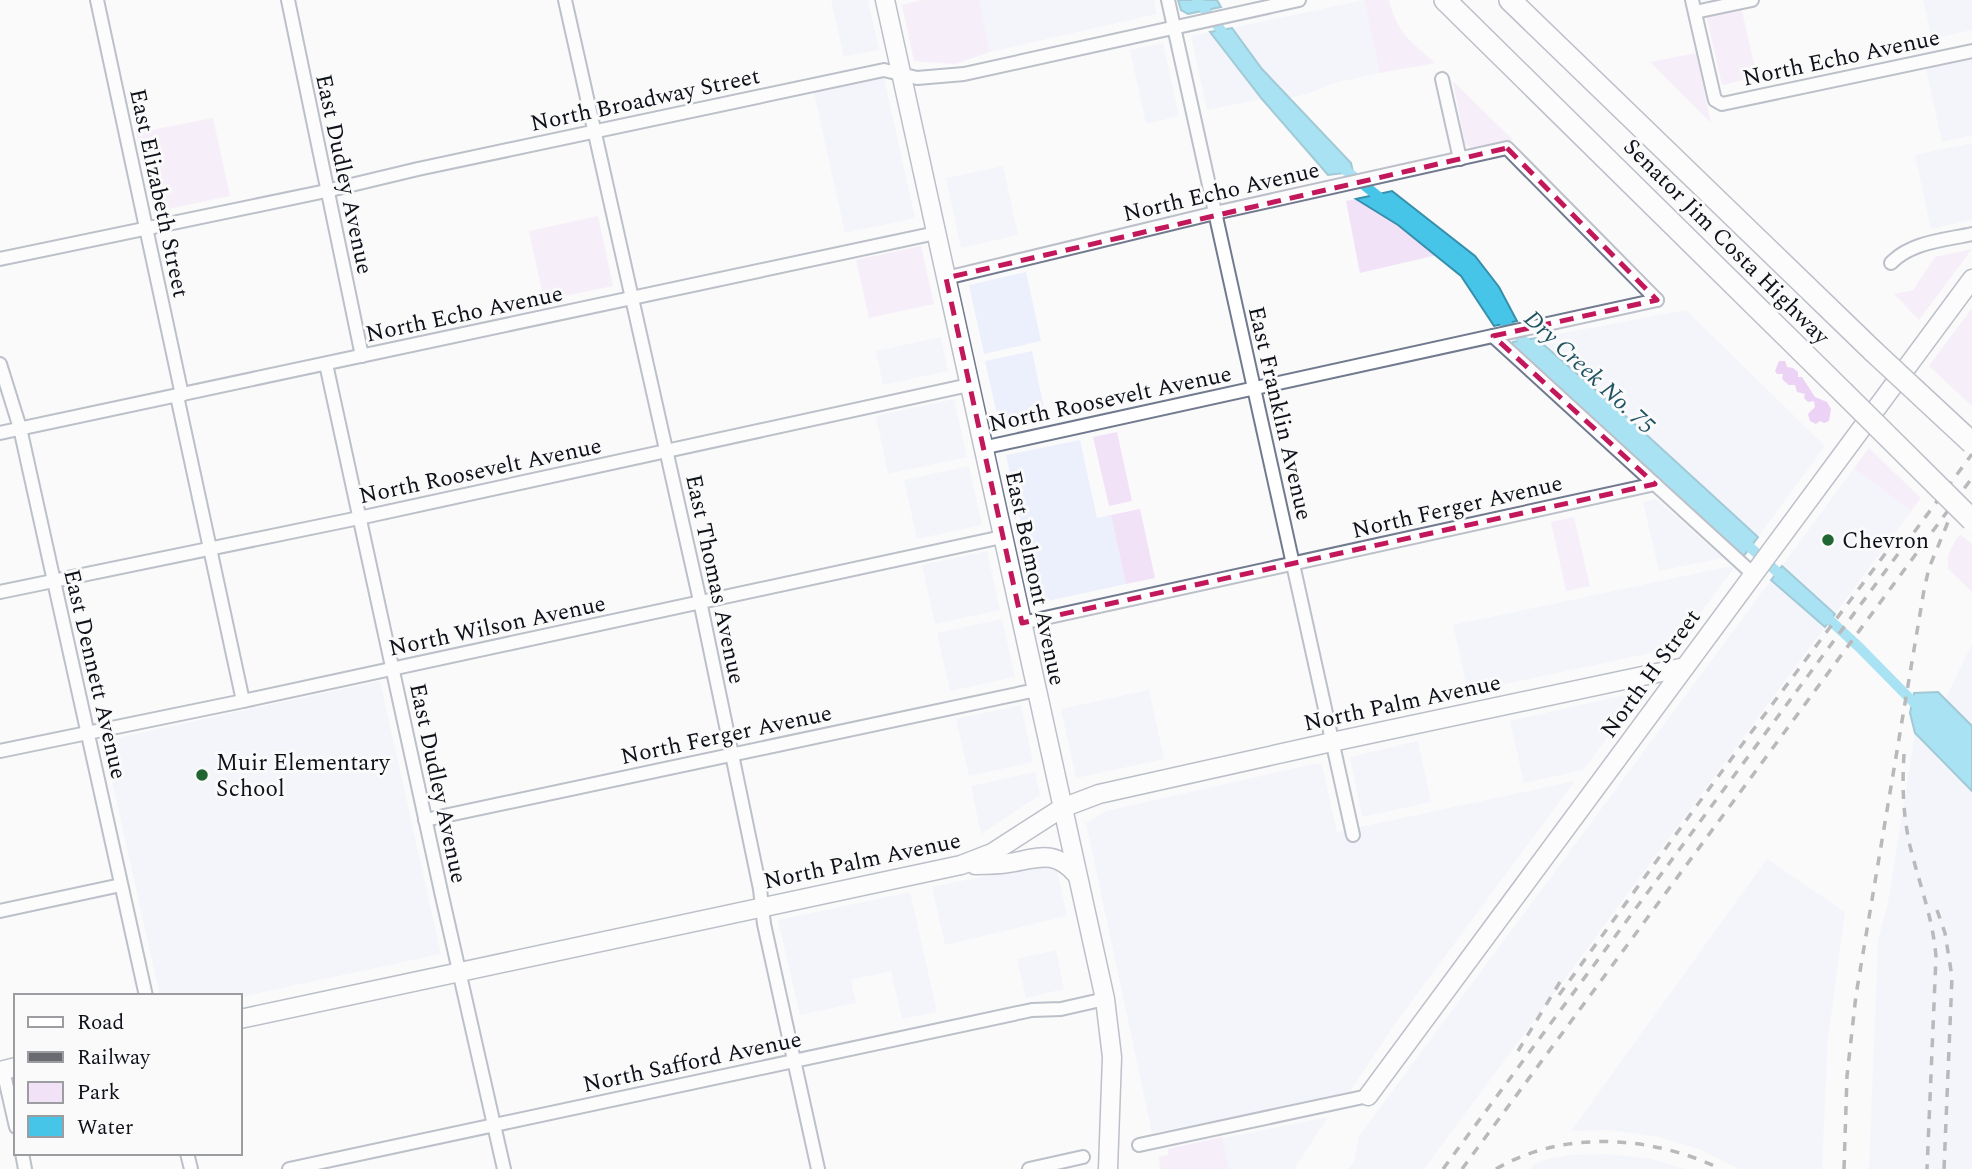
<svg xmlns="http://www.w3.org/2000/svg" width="1972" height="1169" font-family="Spectral,serif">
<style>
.built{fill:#ebf0fc}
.green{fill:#f2e2f8}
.forest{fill:#dba3ee}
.water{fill:#47c5e9;stroke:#368fab;stroke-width:2}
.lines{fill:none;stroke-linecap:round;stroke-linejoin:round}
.canal{stroke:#47c5e9;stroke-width:10}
.street-casing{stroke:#727a8f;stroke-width:16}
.secondary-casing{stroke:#727a8f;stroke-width:21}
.highway-casing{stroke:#727a8f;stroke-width:24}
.street{stroke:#fff;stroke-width:12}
.secondary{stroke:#fff;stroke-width:18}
.highway{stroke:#fff;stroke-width:21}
.rail{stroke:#6a6b70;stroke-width:3.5;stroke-dasharray:9 9;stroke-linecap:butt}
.highway-bridge-casing{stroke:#727a8f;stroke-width:24;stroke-linecap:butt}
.highway-bridge{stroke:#fff;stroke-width:21}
.marked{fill:none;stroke:#c2185b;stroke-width:5;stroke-dasharray:14 9;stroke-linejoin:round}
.poi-dot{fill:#1f6632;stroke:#fafafa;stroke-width:2.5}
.labels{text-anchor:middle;stroke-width:6;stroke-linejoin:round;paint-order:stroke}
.street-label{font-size:23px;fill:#0e1119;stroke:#fafafa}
.poi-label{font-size:23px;fill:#0e1119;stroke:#fafafa;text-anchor:start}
.water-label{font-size:24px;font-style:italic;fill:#205463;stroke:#fafafa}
</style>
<rect width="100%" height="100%" fill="#fafafa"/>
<g class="built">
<polygon points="831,0 868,0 879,50 844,57"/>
<polygon points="979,0 1154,0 1157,14 990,52"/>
<polygon points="1364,0 1380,73 1334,83 1307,94 1288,98 1262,69 1232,28"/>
<polygon points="1923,0 1972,0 1972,30 1932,39"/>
<polygon points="1210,32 1243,76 1262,99 1207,110 1191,36"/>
<polygon points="1163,43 1179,116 1146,124 1130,50"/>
<polygon points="1972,59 1972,135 1942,142 1926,69"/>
<polygon points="884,78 915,218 845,233 814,93"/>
<polygon points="1972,143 1972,220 1931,229 1915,155"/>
<polygon points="1003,166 1018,235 961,248 946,178"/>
<polygon points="1026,272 1041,341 984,354 969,285"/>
<polygon points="1686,310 1825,446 1758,537 1637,426 1536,338"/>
<polygon points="941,337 948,371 883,385 876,351"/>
<polygon points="1032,351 1046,418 1000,428 985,361"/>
<polygon points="954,399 967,457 888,474 876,416"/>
<polygon points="1080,440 1097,518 1111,515 1126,584 1038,603 1006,455"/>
<polygon points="969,466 982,525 917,539 904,480"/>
<polygon points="1854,468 1911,511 1835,614 1782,566"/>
<polygon points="1656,499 1723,558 1659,571 1643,502"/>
<polygon points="987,551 1000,610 935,624 922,565"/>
<polygon points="1731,566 1734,568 1674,648 1468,692 1453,625"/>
<polygon points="1771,580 1825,627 1424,1169 1348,1169 1354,1162 1359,1136"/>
<polygon points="1002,619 1015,677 950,691 937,633"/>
<polygon points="1972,644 1972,726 1945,700"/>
<polygon points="380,681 441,954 240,997 160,996 103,741"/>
<polygon points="1149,690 1164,759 1076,778 1061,709"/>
<polygon points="1629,694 1634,697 1634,702 1583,770 1524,783 1510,721"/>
<polygon points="1021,705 1033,762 969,776 956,719"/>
<polygon points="1915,733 1972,791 1972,1169 1869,1169 1878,940 1888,903"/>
<polygon points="1418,741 1431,802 1362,817 1350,757"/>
<polygon points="1318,763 1322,765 1337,832 1575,781 1394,1025 1349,1093 1152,1133 1086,823 1106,811"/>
<polygon points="1035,772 1040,795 981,834 971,786"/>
<polygon points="1767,859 1845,912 1828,1038 1822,1169 1739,1169 1699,1149 1659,1137 1609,1130 1571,1131"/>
<polygon points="1046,863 1057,870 1067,916 945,945 932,887"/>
<polygon points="910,892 937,1012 902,1019 891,971 851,980 856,1003 800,1015 778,920"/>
<polygon points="1056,950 1064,989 1026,998 1017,959"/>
<polygon points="1328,1117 1294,1169 1160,1169 1159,1157 1169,1154 1168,1149"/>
<polygon points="1609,1154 1651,1159 1685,1169 1531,1169 1534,1164 1548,1159 1571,1155"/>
</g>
<g class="green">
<polygon points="921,0 979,0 990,52 955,64 914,61 902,5"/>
<path d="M1364,0h25c8,34 22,41 46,63l-55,10z"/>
<polygon points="1740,2 1757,77 1722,85 1705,9"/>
<polygon points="1696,53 1711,123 1650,62"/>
<polygon points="1453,81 1513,140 1471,148 1465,144"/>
<polygon points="213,118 230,196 154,212 136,133"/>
<polygon points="1356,199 1398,225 1437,255 1360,273 1346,201"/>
<polygon points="598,216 613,286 544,300 529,231"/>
<polygon points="921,246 934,304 869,318 856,260"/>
<polygon points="1972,249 1919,320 1894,294 1913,290 1935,257"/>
<polygon points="1972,308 1972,406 1929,366"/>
<polygon points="1117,432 1132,501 1109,506 1093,437"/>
<polygon points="1869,448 1921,498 1911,511 1854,468"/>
<polygon points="1140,509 1155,578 1126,584 1111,515"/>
<polygon points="1574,517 1590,586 1566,591 1551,522"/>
<polygon points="1961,535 1972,544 1972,592 1948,569 1948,555 1957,537"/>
<polygon points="1222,1137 1229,1169 1160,1169 1159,1157 1168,1155 1168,1149"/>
</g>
<polygon class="forest" points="1779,361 1785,361 1787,367 1793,368 1798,372 1798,377 1802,377 1815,397 1827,402 1831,409 1829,421 1824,423 1820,421 1816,424 1810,421 1808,414 1815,407 1814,401 1808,402 1804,398 1805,394 1797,392 1795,385 1789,385 1782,379 1783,374 1777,374 1775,371"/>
<g class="water">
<polygon points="1178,0 1217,0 1221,7 1188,14 1181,10"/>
<polygon points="1232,28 1262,69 1351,163 1353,172 1328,175 1262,99 1210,32"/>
<polygon points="1392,191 1475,256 1499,287 1517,321 1494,326 1461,276 1398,225 1356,199"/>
<polygon points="1536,338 1637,426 1758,537 1743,557 1511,346 1513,342"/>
<polygon points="1782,566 1835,614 1825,627 1771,580"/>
<polygon points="1938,692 1972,726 1972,791 1915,733 1910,713 1914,693"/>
</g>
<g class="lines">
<g class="canal">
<polyline points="1197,0 1228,39"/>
<polyline points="1338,164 1385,202"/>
<polyline points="1499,312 1504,321 1532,349"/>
<polyline points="1741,539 1786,580"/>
<polyline points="1821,612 1859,647 1922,711"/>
</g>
<g class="street-casing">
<g id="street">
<polyline points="97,0 182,395"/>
<polyline points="288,0 362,356"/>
<polyline points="565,0 700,601 760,889 764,924 818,1169"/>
<polyline points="1168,0 1353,835"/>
<polyline points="1692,0 1714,96 1715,100 1722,104 1972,51"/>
<polyline points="1695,12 1752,0"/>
<polyline points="1442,79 1460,159"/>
<polyline points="0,259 326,191 418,169 884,70 917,78 964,74 1299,0"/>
<path d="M1891,263c20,-21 54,-23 81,-29"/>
<polyline points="946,278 1215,213 1507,148 1657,300"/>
<polyline points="1493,336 1752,573"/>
<polyline points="0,364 20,428 146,996"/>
<polyline points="326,364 442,896 504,1169"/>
<polyline points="177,396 243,701"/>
<polyline points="0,433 936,233"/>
<polyline points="982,448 1657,300"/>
<polyline points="0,592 359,518 969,385"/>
<polyline points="1022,623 1655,484"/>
<polyline points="0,751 243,701 1002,537"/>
<polyline points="425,820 1036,690"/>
<polyline points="0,911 121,885"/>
<polyline points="3,1070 16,1127"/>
<polyline points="1139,1145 1368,1096"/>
<polyline points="22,1153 25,1169"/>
<polyline points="187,1153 191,1169"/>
<polyline points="289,1169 1032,1010 1061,1009 1105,999"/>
<polyline points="1029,1169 1083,1157"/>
</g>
</g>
<g class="secondary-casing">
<g id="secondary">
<polyline points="885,0 1105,999 1112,1057 1108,1169"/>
<path d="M975,865c12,0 23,0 34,-2 30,-5 46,-14 68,12"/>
<polyline points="240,1019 961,865 992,853 1062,808 1099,794 1332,742 1685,667"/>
<polyline points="0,1071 16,1067"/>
<path d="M1368,1096c202,-272 401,-546 604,-817"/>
</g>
</g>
<g class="highway-casing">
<g id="highway">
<polyline points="1445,0 1843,392"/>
<polyline points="1510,0 1873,351"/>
</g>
</g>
<use href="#street" class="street"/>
<use href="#secondary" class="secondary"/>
<use href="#highway" class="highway"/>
<g class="rail">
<path d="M1904,754c-2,32 -1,61 6,92 9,37 23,72 26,111l-9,212"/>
<polyline points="1937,910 1945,933 1952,977 1944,1169"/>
<polyline points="1559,995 1714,782 1900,534"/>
<polyline points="1518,1051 1560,982"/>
<polyline points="1443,1169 1972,454"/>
<polyline points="1462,1169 1972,478"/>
<path d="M1496,1169c68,-40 157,-33 225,0"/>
<polyline points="1844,1169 1847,1076 1856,995 1924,590 1929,568 1948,522"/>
</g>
<g class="highway-bridge-casing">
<g id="highway-bridge">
<polyline points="1873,351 1972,443"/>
<polyline points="1843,392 1972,520"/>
</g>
</g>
<use href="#highway-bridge" class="highway-bridge"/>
</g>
<path d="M0 0H1972V1169H0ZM1507,148l150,152 -164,36 162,148 -633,139 -76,-345z" fill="#fafafa" fill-opacity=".55" fill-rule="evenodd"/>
<path class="marked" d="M1507,148l150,152 -164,36 162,148 -633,139 -76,-345z"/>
<g class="poi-dot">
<circle cx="1828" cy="540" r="7"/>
<circle cx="202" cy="775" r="7"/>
</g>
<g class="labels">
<g class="street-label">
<text transform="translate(1841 57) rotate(-12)" y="8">North Echo Avenue</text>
<text transform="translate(645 99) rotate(-12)" y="8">North Broadway Street</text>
<text transform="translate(345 174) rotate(78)" y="8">East Dudley Avenue</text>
<text transform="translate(1221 191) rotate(-13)" y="8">North Echo Avenue</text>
<text transform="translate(160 193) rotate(78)" y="8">East Elizabeth Street</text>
<text transform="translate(1727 241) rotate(45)" y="8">Senator Jim Costa Highway</text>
<text transform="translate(464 313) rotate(-12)" y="8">North Echo Avenue</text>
<text transform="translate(1110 398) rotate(-12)" y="8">North Roosevelt Avenue</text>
<text transform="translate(1281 413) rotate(77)" y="8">East Franklin Avenue</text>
<text transform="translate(480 470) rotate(-12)" y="8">North Roosevelt Avenue</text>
<text transform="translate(1457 506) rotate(-13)" y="8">North Ferger Avenue</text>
<text transform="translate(1036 578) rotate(78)" y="8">East Belmont Avenue</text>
<text transform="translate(716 579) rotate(78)" y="8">East Thomas Avenue</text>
<text transform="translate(497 625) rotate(-12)" y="8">North Wilson Avenue</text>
<text transform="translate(1650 673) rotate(-54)" y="8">North H Street</text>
<text transform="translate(96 674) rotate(77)" y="8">East Dennett Avenue</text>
<text transform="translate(1402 702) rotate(-12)" y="8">North Palm Avenue</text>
<text transform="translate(726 734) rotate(-12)" y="8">North Ferger Avenue</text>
<text transform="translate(439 783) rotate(78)" y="8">East Dudley Avenue</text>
<text transform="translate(862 860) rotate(-12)" y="8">North Palm Avenue</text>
<text transform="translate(692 1061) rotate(-12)" y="8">North Safford Avenue</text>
</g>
<g class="poi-label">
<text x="1842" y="548">Chevron</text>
<text x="216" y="770">Muir Elementary<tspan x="216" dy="26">School</tspan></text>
</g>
<g class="water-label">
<text transform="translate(1590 372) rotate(43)" y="8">Dry Creek No. 75</text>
</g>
</g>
<rect x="14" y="994" width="228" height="161" fill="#fafafa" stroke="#9c9da0" stroke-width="2"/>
<rect x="28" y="1017" width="35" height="10" fill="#ffffff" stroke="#9c9da0" stroke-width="2"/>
<text x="77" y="1029" font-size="21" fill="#0e1119">Road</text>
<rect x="28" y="1052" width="35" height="10" fill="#6a6b70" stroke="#9c9da0" stroke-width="2"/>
<text x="77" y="1064" font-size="21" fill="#0e1119">Railway</text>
<rect x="28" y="1082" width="35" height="21" fill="#f2e2f8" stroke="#9c9da0" stroke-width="2"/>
<text x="77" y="1099" font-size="21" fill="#0e1119">Park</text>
<rect x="28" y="1116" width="35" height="21" fill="#47c5e9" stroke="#9c9da0" stroke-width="2"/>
<text x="77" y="1134" font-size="21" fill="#0e1119">Water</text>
</svg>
